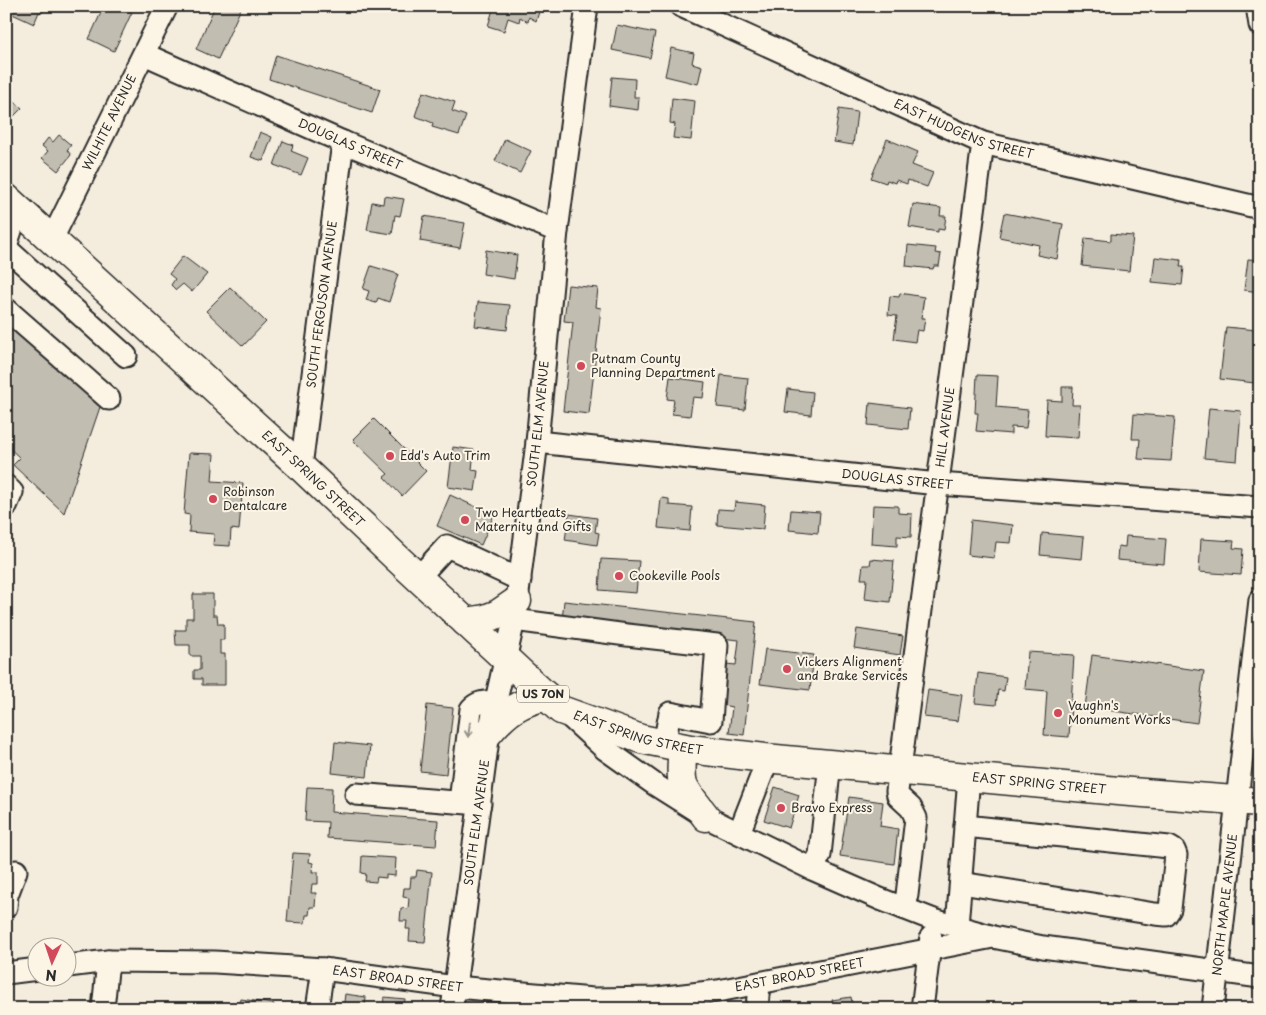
<svg xmlns="http://www.w3.org/2000/svg" width="1266" height="1015" font-family="'Playpen Sans',sans-serif">
<style>
.building{fill:#c2bdb1;stroke:#2b2b2b}
.lines{fill:none;stroke-linecap:round;stroke-linejoin:round}
.minor-casing{stroke:#2b2b2b;stroke-width:25}
.major-casing{stroke:#2b2b2b;stroke-width:31}
.minor{stroke:#fcf5e5;stroke-width:21}
.major{stroke:#fcf5e5;stroke-width:28}
.oneway{stroke:#949088}
.poi-dot{fill:#d1495b;stroke:#fcf5e5;stroke-width:2}
.labels{text-anchor:middle;stroke-width:4;stroke-linejoin:round;paint-order:stroke}
.shield{fill:#fcf5e5;stroke:#6a6863;stroke-width:1}
.shield-label{font-size:11px;font-weight:bold;fill:#2b2b2b}
.street-label{font-size:12px;fill:#2b2b2b;stroke:#fcf5e5}
.poi-label{font-size:12px;fill:#2b2b2b;stroke:#fcf5e5;text-anchor:start}
</style>
<rect width="100%" height="100%" fill="#f4edde"/>
<filter id="ink" filterUnits="userSpaceOnUse"><feTurbulence type="fractalNoise" baseFrequency=".02" numOctaves="2"/><feDisplacementMap in="SourceGraphic" scale="10" xChannelSelector="R" yChannelSelector="G"/><feConvolveMatrix kernelMatrix="1 2 1 2 8 2 1 2 1" color-interpolation-filters="sRGB"/></filter>
<g filter="url(#ink)">
<g class="building">
<polygon points="7,6 45,6 42,13 39,12 34,24 6,11"/>
<polygon points="104,6 119,6 132,12 114,51 89,39"/>
<polygon points="215,6 242,6 218,59 196,49"/>
<polygon points="494,6 541,6 536,21 529,17 528,22 520,17 519,22 508,18 504,31 488,26"/>
<polygon points="617,25 655,33 650,58 612,50"/>
<polygon points="671,48 694,53 692,63 702,66 698,84 665,76"/>
<polygon points="276,55 380,89 372,113 269,79"/>
<polygon points="612,77 635,79 634,97 639,97 638,110 609,106"/>
<polygon points="423,92 455,102 452,111 466,116 459,135 432,127 433,123 415,116"/>
<polygon points="6,94 22,108 8,122 6,120"/>
<polygon points="672,98 695,101 691,140 673,138 675,124 670,123"/>
<polygon points="839,109 857,112 853,145 834,142"/>
<polygon points="260,132 272,137 263,161 251,157"/>
<polygon points="59,135 71,145 67,150 71,155 58,171 42,158 48,151 42,146 48,138 53,142"/>
<polygon points="505,139 531,151 520,173 495,161"/>
<polygon points="887,139 918,152 912,165 933,173 927,187 908,180 907,184 896,180 895,183 887,180 886,183 871,178"/>
<polygon points="283,141 293,145 291,151 308,158 301,175 274,165"/>
<polygon points="384,196 404,199 400,216 395,215 392,234 367,230 372,202 383,204"/>
<polygon points="913,204 941,208 940,216 946,216 944,230 938,229 938,232 909,227"/>
<polygon points="1004,213 1063,224 1057,259 1037,255 1039,245 999,237"/>
<polygon points="424,216 465,223 460,248 420,241"/>
<polygon points="1111,234 1133,236 1129,271 1082,266 1085,238 1111,241"/>
<polygon points="908,245 936,248 935,253 941,254 939,266 934,266 933,269 906,266"/>
<polygon points="486,250 517,255 514,279 483,274"/>
<polygon points="1260,252 1260,292 1244,290 1248,259 1259,260"/>
<polygon points="183,256 207,274 192,292 183,284 176,290 171,285 175,279 169,274"/>
<polygon points="1155,257 1181,260 1180,267 1184,267 1182,285 1152,282"/>
<polygon points="371,266 398,274 389,302 378,298 376,303 366,300 369,291 363,289"/>
<polygon points="568,285 598,288 596,307 601,308 589,414 563,411 573,322 564,321"/>
<polygon points="230,287 266,322 243,346 206,311"/>
<polygon points="900,293 924,297 921,318 925,318 923,331 917,330 915,342 894,339 897,316 888,315 890,296 899,297"/>
<polygon points="478,302 510,305 507,330 475,326"/>
<polygon points="6,320 100,407 64,513 13,465 20,458 6,445"/>
<polygon points="1226,327 1257,330 1256,339 1260,340 1260,341 1255,383 1220,379"/>
<polygon points="721,375 748,378 745,410 717,407"/>
<polygon points="977,375 998,376 996,407 1028,410 1026,428 1011,427 1011,434 976,431 978,413 975,413"/>
<polygon points="670,377 705,382 703,398 693,397 690,416 672,414 674,400 667,399"/>
<polygon points="1062,387 1073,387 1072,405 1080,405 1078,438 1045,436 1047,400 1062,401"/>
<polygon points="788,389 813,392 811,415 785,412"/>
<polygon points="870,403 910,408 908,429 868,425"/>
<polygon points="1209,408 1241,411 1237,461 1204,458"/>
<polygon points="1134,414 1175,417 1171,461 1138,459 1140,439 1132,439"/>
<polygon points="374,419 426,471 402,496 384,477 388,474 353,440"/>
<polygon points="453,447 474,450 472,470 478,471 475,491 448,487"/>
<polygon points="189,453 214,454 212,481 243,483 239,530 231,529 230,546 213,545 214,534 189,532 190,515 184,514"/>
<polygon points="450,495 494,515 481,545 437,526"/>
<polygon points="661,498 669,499 669,505 692,507 690,531 658,528"/>
<polygon points="735,502 765,505 763,529 717,525 718,509 734,510"/>
<polygon points="873,505 898,506 898,513 912,514 911,537 897,536 897,546 871,544"/>
<polygon points="791,510 820,512 818,533 789,530"/>
<polygon points="569,514 597,518 595,532 599,533 597,545 565,540"/>
<polygon points="971,520 1013,525 1011,543 996,542 994,558 968,555"/>
<polygon points="1042,533 1084,537 1082,559 1040,555"/>
<polygon points="1126,536 1166,539 1164,564 1117,560 1118,546 1125,547"/>
<polygon points="1201,539 1234,541 1233,548 1243,549 1241,575 1199,572"/>
<polygon points="601,559 639,561 636,593 599,590"/>
<polygon points="871,559 894,561 890,602 865,599 867,579 861,579 863,565 870,565"/>
<polygon points="193,594 213,594 213,615 217,615 218,624 224,624 224,640 220,640 220,654 225,654 225,685 202,685 202,679 194,679 194,670 200,670 200,656 190,656 190,645 176,645 175,630 186,630 186,618 193,618"/>
<polygon points="564,601 756,622 744,735 729,733 732,707 722,705 726,664 736,665 739,640 562,621"/>
<polygon points="857,629 903,636 900,655 854,648"/>
<polygon points="765,649 814,655 810,690 760,684"/>
<polygon points="1028,652 1074,655 1069,737 1044,735 1047,691 1025,689"/>
<polygon points="1092,655 1204,671 1197,723 1085,707"/>
<polygon points="978,673 1006,677 1004,691 998,690 996,705 975,703"/>
<polygon points="928,690 962,695 958,721 924,717"/>
<polygon points="427,705 453,708 446,774 420,771"/>
<polygon points="335,742 370,746 367,777 332,773"/>
<polygon points="307,787 332,788 331,812 438,820 436,846 327,838 328,822 305,821"/>
<polygon points="775,787 799,795 789,828 764,820"/>
<polygon points="849,797 883,802 880,826 898,829 894,864 840,856"/>
<polygon points="293,853 310,854 309,862 313,863 312,872 318,872 318,884 312,884 311,893 316,893 315,907 310,907 309,915 306,915 305,923 287,922"/>
<polygon points="362,856 396,858 395,876 386,875 386,878 377,877 376,882 365,881 366,874 361,873"/>
<polygon points="417,870 432,872 425,942 409,941 410,929 406,929 407,921 400,921 401,908 408,909 409,898 403,897 404,888 410,888 411,877 416,877"/>
<polygon points="345,994 366,997 365,1009 343,1009"/>
<polygon points="384,997 405,999 404,1009 383,1009"/>
<polygon points="851,997 853,1009 834,1009 832,1000"/>
<polygon points="241,999 274,1004 273,1009 239,1009"/>
<polygon points="1004,1003 1043,1006 1042,1009 1004,1009"/>
</g>
<g class="lines">
<g class="minor-casing">
<g id="minor">
<path id="s1" d="M681,6l302,137 277,65"/>
<polyline points="1257,6 1260,25"/>
<path id="s2" d="M144,54l199,88 214,89"/>
<path id="s3" d="M52,239l115,-233"/>
<polyline points="6,246 18,209"/>
<polyline points="6,248 126,356"/>
<polyline points="6,309 109,399"/>
<path id="s4" d="M537,442l401,42 322,23"/>
<path id="s5" d="M301,467l42,-325"/>
<polyline points="6,486 12,492 6,506"/>
<polyline points="418,578 447,546 520,580"/>
<polyline points="514,620 627,635 717,645 711,721 670,713 664,744"/>
<polyline points="569,716 605,749 657,786 706,817 812,869 880,899 934,920 991,936"/>
<polyline points="356,794 480,804"/>
<path d="M460,802l11,-93c7,-8 15,-7 25,-8"/>
<polyline points="739,833 764,769 765,758"/>
<polyline points="812,869 820,855 830,763"/>
<polyline points="961,883 1155,914 1166,915 1170,909 1176,855 1174,850 1169,847 965,826"/>
<polyline points="6,907 7,895 16,871"/>
<path id="s6" d="M903,908l4,-13 9,-77 -5,-10 -13,-12 -1,-5 86,-648"/>
<polyline points="957,926 969,777"/>
<path id="s7" d="M68,966l40,-5 107,1 108,7 132,18 138,12 64,-1 61,-7 275,-54 50,10 217,30"/>
<polyline points="6,973 38,969"/>
<polyline points="103,1009 108,961"/>
<polyline points="317,1009 323,969"/>
<path id="s8" d="M452,1009l37,-277 25,-112 3,-19 20,-159 20,-211 30,-225"/>
<polyline points="757,1009 759,983"/>
<polyline points="922,1009 931,937"/>
<path id="s9" d="M1213,1009l47,-409"/>
</g>
</g>
<g class="major-casing">
<g id="major">
<path id="s10" d="M6,198l295,269 97,92 163,151 80,29 49,10 75,9 353,33 142,11"/>
<polyline points="466,622 485,619 498,614 517,601"/>
<path d="M489,732c19,-22 30,-29 57,-36"/>
<path d="M683,748c-1,11 -3,25 0,36 5,12 15,22 23,33"/>
</g>
</g>
<use href="#minor" class="minor"/>
<use href="#major" class="major"/>
</g>
<defs><path id="oneway-shaft" d="M-6 0H5M1.5-3L5.5 0L1.5 3" fill="none" stroke-width="1.6" stroke-linecap="round" stroke-linejoin="round" transform="scale(1.25)"/></defs>
<use class="oneway" href="#oneway-shaft" transform="translate(469 730) rotate(97)"/>
</g>
<g class="poi-dot">
<circle cx="581" cy="366" r="5"/>
<circle cx="390" cy="456" r="5"/>
<circle cx="213" cy="499" r="5"/>
<circle cx="465" cy="520" r="5"/>
<circle cx="619" cy="576" r="5"/>
<circle cx="787" cy="669" r="5"/>
<circle cx="1058" cy="713" r="5"/>
<circle cx="781" cy="808" r="5"/>
</g>
<g class="labels">
<rect class="shield" x="517" y="685.5" width="52" height="17" rx="4"/>
<g class="shield-label">
<text x="543" y="698">US 70N</text>
</g>
<g class="street-label">
<text dy="4" stroke="none"><textPath href="#s3" startOffset="130">WILHITE AVENUE</textPath></text>
<text dy="4" stroke="none"><textPath href="#s1" startOffset="309">EAST HUDGENS STREET</textPath></text>
<text dy="4" stroke="none"><textPath href="#s2" startOffset="225">DOUGLAS STREET</textPath></text>
<text dy="4" stroke="none"><textPath href="#s5" startOffset="164">SOUTH FERGUSON AVENUE</textPath></text>
<text dy="4" stroke="none"><textPath href="#s8" startOffset="592">SOUTH ELM AVENUE</textPath></text>
<text dy="4" stroke="none"><textPath href="#s6" startOffset="492">HILL AVENUE</textPath></text>
<text dy="4" stroke="none"><textPath href="#s10" startOffset="416">EAST SPRING STREET</textPath></text>
<text dy="4" stroke="none"><textPath href="#s4" startOffset="362">DOUGLAS STREET</textPath></text>
<text dy="4" stroke="none"><textPath href="#s10" startOffset="836">EAST SPRING STREET</textPath></text>
<text dy="4" stroke="none"><textPath href="#s10" startOffset="1241">EAST SPRING STREET</textPath></text>
<text dy="4" stroke="none"><textPath href="#s8" startOffset="188">SOUTH ELM AVENUE</textPath></text>
<text dy="4" stroke="none"><textPath href="#s9" startOffset="105">NORTH MAPLE AVENUE</textPath></text>
<text dy="4" stroke="none"><textPath href="#s7" startOffset="736">EAST BROAD STREET</textPath></text>
<text dy="4" stroke="none"><textPath href="#s7" startOffset="331">EAST BROAD STREET</textPath></text>
</g>
<g class="poi-label">
<text x="591" y="363">Putnam County<tspan x="591" dy="14">Planning Department</tspan></text>
<text x="400" y="460">Edd's Auto Trim</text>
<text x="223" y="496">Robinson<tspan x="223" dy="14">Dentalcare</tspan></text>
<text x="475" y="517">Two Heartbeats<tspan x="475" dy="14">Maternity and Gifts</tspan></text>
<text x="629" y="580">Cookeville Pools</text>
<text x="797" y="666">Vickers Alignment<tspan x="797" dy="14">and Brake Services</tspan></text>
<text x="1068" y="710">Vaughn's<tspan x="1068" dy="14">Monument Works</tspan></text>
<text x="791" y="812">Bravo Express</text>
</g>
</g>
<rect width="1266" height="1015" fill="none" stroke="#fcf5e5" stroke-width="25"/>
<rect x="12" y="12" width="1241" height="990" fill="none" stroke="#2b2b2b" stroke-width="2" filter="url(#ink)"/>
<g transform="translate(52 962) rotate(183)"><circle r="24" fill="#fcf5e5" stroke="#a8a49b"/>
<path d="M0-4L9 19L0 12L-9 19Z" fill="#d1495b"/>
<text y="-8" font-size="14" font-weight="bold" text-anchor="middle" fill="#2b2b2b">N</text>
</g>
</svg>
